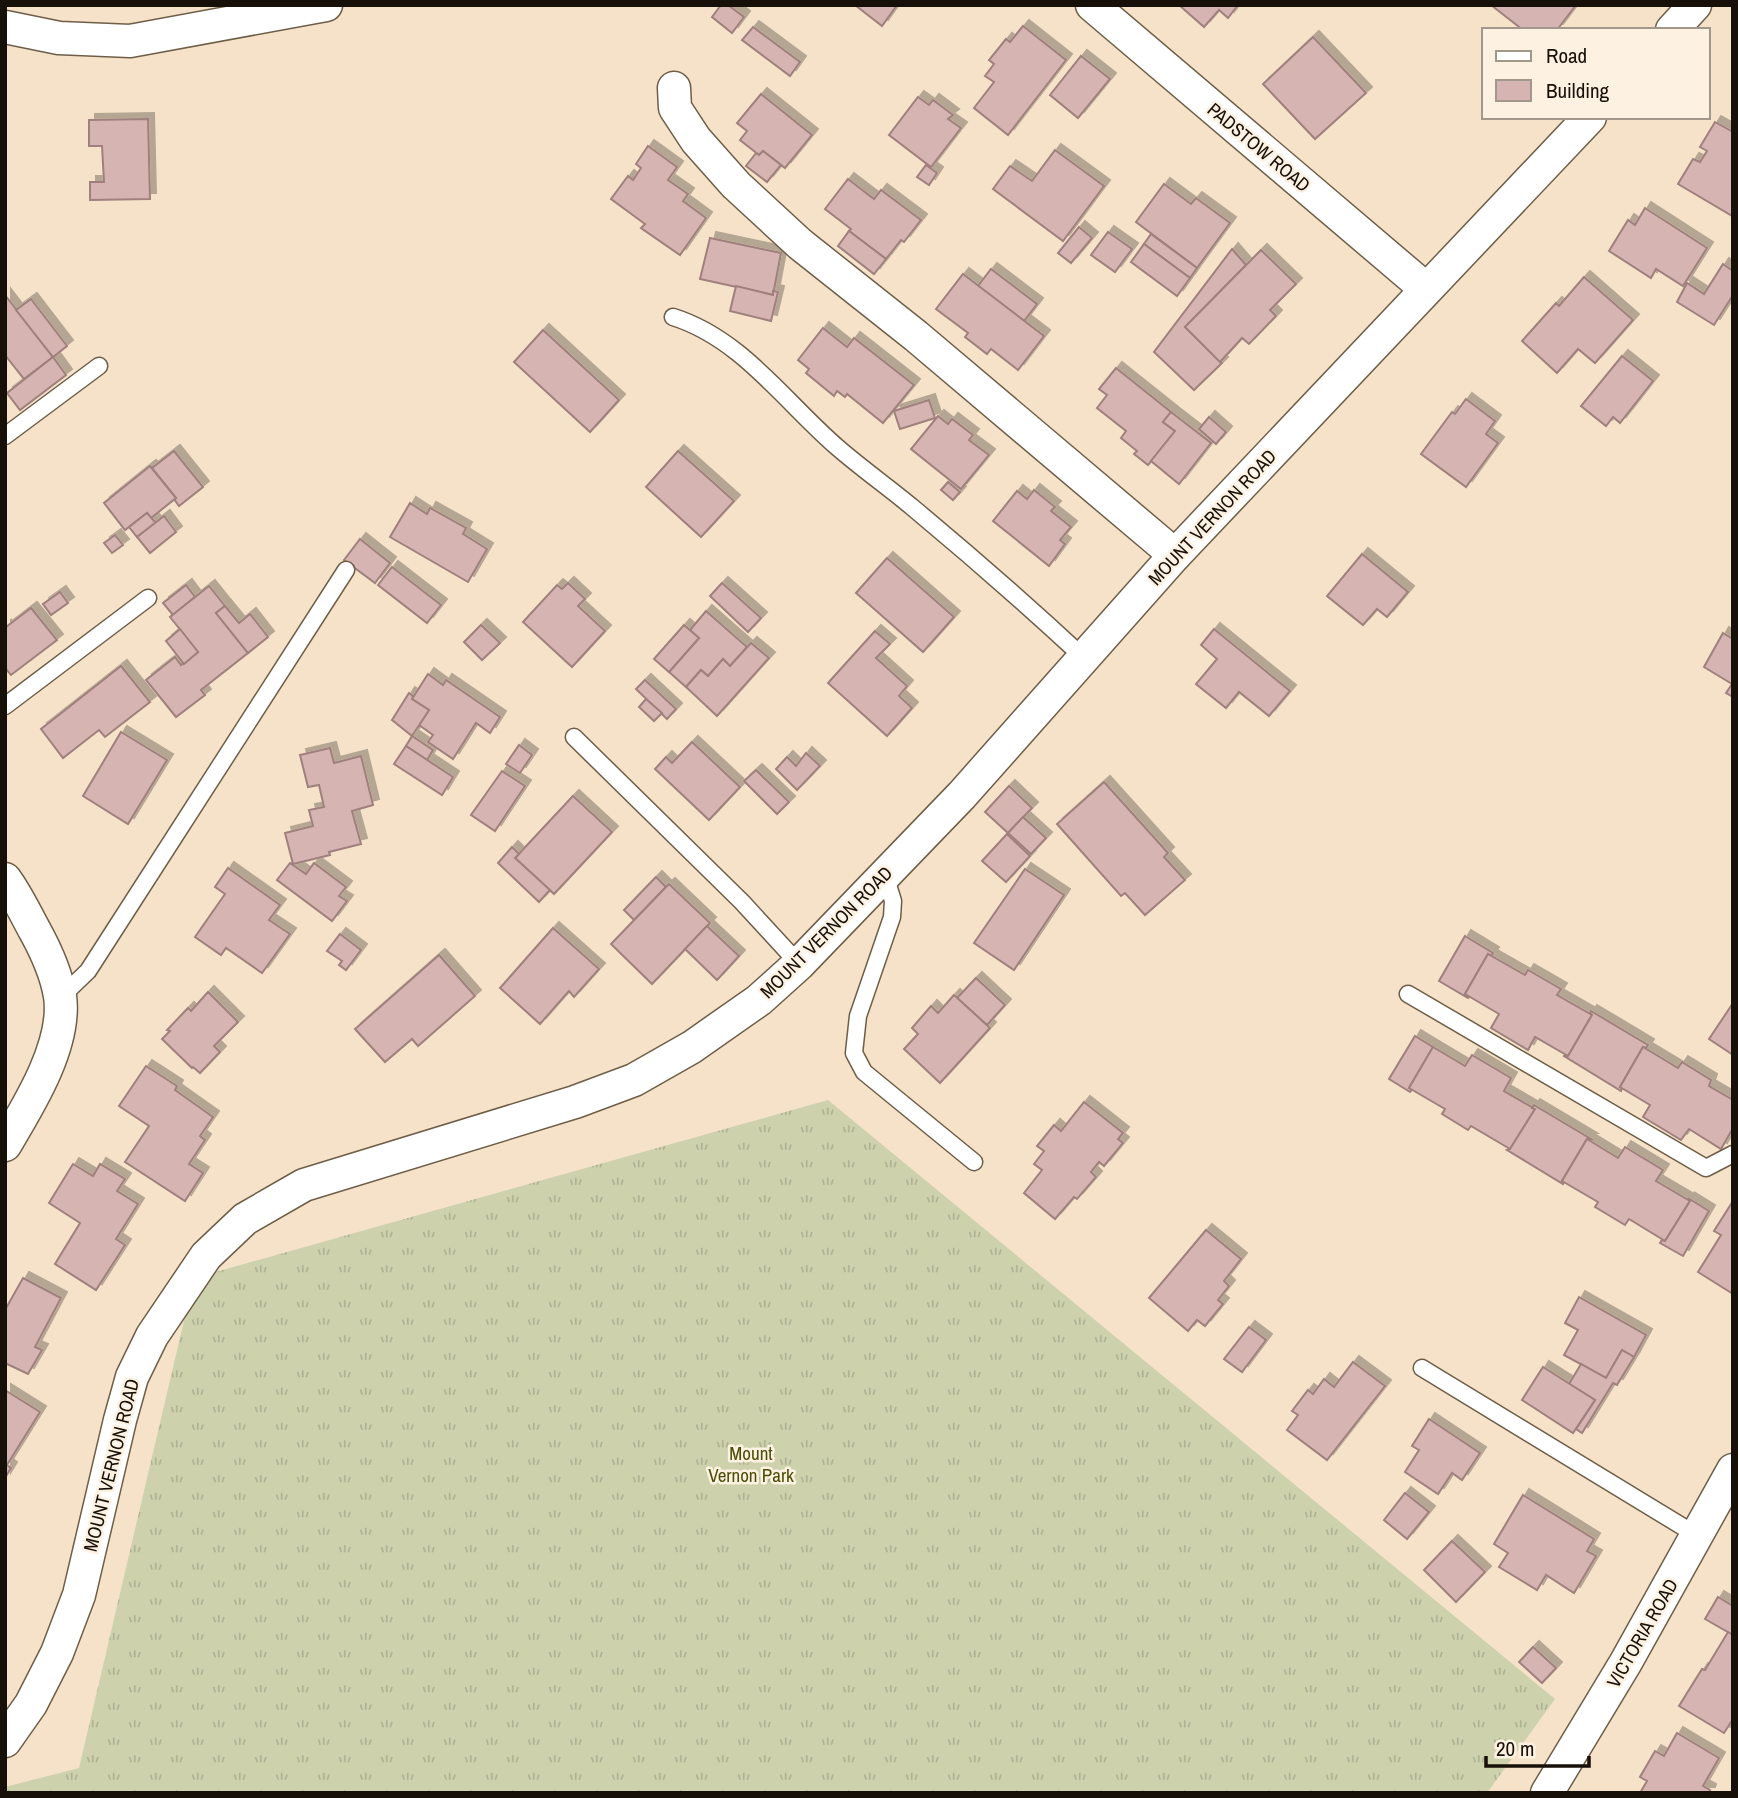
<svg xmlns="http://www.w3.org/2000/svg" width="1738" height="1798" font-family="'Archivo Narrow',sans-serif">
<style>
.grass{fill:url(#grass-tufts)}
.building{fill:#d6b4b1;stroke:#9f807d;stroke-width:2;filter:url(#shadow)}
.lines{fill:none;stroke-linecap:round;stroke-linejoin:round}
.service-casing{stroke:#6e5e48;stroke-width:19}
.minor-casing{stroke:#6e5e48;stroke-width:35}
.service{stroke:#fff;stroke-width:16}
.minor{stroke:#fff;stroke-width:32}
.labels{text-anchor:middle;stroke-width:5;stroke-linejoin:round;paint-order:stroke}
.street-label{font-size:19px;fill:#171008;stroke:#fdf1e2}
.park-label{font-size:19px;fill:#494d05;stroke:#fdf1e2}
</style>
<defs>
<pattern id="grass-tufts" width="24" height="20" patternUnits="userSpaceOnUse" patternTransform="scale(1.75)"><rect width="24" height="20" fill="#cdd2ad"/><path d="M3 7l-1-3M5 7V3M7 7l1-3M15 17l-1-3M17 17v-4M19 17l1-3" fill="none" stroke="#afb393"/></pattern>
<filter id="shadow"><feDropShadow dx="6" dy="-6" stdDeviation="0" flood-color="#0004"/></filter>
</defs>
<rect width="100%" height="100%" fill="#f6e2c9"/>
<polygon class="grass" points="828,1100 1555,1699 1487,1793 5,1793 5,1787 79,1768 194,1278"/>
<g class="building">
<polygon points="721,5 728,5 744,17 732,33 712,17"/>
<polygon points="855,5 897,5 882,26"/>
<polygon points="1179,5 1238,5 1228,18 1219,10 1204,27"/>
<polygon points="1491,5 1576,5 1557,30 1523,30"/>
<polygon points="1023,26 1066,60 1008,135 974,108 994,82 985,76 994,64 989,60 1006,39 1010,42"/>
<polygon points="753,27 800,62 790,76 742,40"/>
<polygon points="1313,37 1366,93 1315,139 1263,84"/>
<polygon points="1081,56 1110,79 1078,118 1050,95"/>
<polygon points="761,94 812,135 785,168 763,151 759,155 740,140 747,131 737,123"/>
<polygon points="918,97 929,105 933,100 953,115 948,119 961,128 931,167 889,135"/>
<polygon points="148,119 150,199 90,200 90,182 104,182 102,146 89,146 89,120"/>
<polygon points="1715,122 1733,132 1733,219 1732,216 1678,184 1693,159 1700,162 1707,151 1700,147"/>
<polygon points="648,146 677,167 668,180 688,194 683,201 706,218 680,255 641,228 645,224 611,199 628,176 633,180 641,168 636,164"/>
<polygon points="1055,150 1104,186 1063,241 993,189 1010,166 1032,181"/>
<polygon points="763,151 781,165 767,182 746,166 756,153 759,155"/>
<polygon points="926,165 937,173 929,185 917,177"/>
<polygon points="848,179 874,199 881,190 921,220 904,242 901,240 886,259 849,231 851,229 825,209"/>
<polygon points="1164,184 1191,204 1196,198 1230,223 1197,268 1136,222"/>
<polygon points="1645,208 1707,248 1683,286 1656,269 1651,278 1609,251 1628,220 1635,225"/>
<polygon points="1079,227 1092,238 1071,263 1058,253"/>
<polygon points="849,231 886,259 874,274 838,246"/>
<polygon points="1108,232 1132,249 1115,272 1091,255"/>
<polygon points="1151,234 1197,268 1190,278 1144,244"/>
<polygon points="710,238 781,253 773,295 700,279"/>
<polygon points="1144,244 1190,278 1177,296 1131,262"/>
<polygon points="1232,249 1246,265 1185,327 1222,363 1194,390 1154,352"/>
<polygon points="1261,250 1296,284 1270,310 1276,316 1249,344 1242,338 1220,362 1185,327"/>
<polygon points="1723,264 1733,271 1733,295 1714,325 1677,302 1687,283 1704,294"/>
<polygon points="991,269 1037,304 1024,321 978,286"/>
<polygon points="963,274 1044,336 1018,370 991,349 987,354 965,337 968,333 936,309"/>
<polygon points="1584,277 1633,320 1595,363 1578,349 1557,373 1522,341 1556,303 1559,306"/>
<polygon points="736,286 773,295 773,291 778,292 771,321 730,311"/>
<polygon points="5,295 53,357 24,379 5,355"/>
<polygon points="31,299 67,346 53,357 16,310"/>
<polygon points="823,328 847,347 854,338 914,385 883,423 847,394 845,397 837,391 834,396 806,373 809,369 798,360"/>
<polygon points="543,330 619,400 590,432 514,362"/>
<polygon points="1622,356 1653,381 1620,423 1613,417 1606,426 1581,406"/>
<polygon points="53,357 66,375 20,410 7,393"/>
<polygon points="1116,368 1171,412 1163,422 1175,431 1148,465 1134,454 1137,451 1121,438 1126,431 1097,408 1107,395 1099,389"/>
<polygon points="1466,399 1495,421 1486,434 1498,443 1466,487 1421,454 1452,412 1455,414"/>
<polygon points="929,400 935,418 900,429 894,411"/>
<polygon points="1171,412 1211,443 1179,484 1151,461 1175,431 1163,422"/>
<polygon points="938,416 948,424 952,419 973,435 969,440 989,455 961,489 911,449"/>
<polygon points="1209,417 1226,432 1216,444 1199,429"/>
<polygon points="174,451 203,487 179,506 174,499 176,498 152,468"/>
<polygon points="678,451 734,501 701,537 646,487"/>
<polygon points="150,466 176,498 151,518 147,513 125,530 104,503"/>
<polygon points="948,482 960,492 953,500 941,490"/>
<polygon points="1034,490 1055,507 1051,511 1071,527 1060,540 1065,544 1049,566 993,521 1017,491 1027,499"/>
<polygon points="410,503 427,514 430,508 466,528 463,534 487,549 468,582 390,537"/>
<polygon points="147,513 156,523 137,537 129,527"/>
<polygon points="164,516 176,532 150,553 137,537"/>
<polygon points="115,535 123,545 112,553 104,543"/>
<polygon points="360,539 390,563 375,583 344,560"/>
<polygon points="1362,554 1408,592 1387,617 1377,609 1363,625 1327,596"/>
<polygon points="887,558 954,617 923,652 856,593"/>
<polygon points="392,567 441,605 427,623 378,585"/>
<polygon points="568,583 585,599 578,606 605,631 572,667 523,622 557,585 562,589"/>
<polygon points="722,583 761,618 748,632 710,596"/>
<polygon points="186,585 195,597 173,615 163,603"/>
<polygon points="209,586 225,606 216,613 248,653 201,690 205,695 176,717 146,680 175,657 181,665 198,652 170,617"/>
<polygon points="60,592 68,603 51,615 43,604"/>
<polygon points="225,606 239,623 250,614 268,637 248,653 216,613"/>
<polygon points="31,608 57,640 11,675 5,668 5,625 6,627"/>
<polygon points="706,611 747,647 730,666 723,659 708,676 701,670 686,687 669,672 699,638 690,630"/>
<polygon points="481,625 500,643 482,660 464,642"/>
<polygon points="684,625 699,638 669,672 654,659"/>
<polygon points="180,629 198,652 184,664 166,641"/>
<polygon points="1214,629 1290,691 1269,716 1239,692 1226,708 1196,684 1217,659 1201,645"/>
<polygon points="875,631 890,644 876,658 907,686 899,696 912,708 887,736 828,683"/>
<polygon points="1723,633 1733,639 1733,697 1726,693 1732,684 1704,667"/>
<polygon points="751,643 769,658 717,716 686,687 701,670 708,676 723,659 730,666"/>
<polygon points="121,666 150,702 105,737 99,730 63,758 41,729"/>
<polygon points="428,674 443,685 446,680 500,717 490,733 476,723 453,759 428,742 433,735 419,725 429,710 412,699"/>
<polygon points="645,680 676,709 667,719 636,689"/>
<polygon points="409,693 413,696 412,699 429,710 412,736 392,720"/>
<polygon points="646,699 662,713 654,721 639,707"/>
<polygon points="121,732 167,760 128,824 83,796"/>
<polygon points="412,736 433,750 427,760 406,746"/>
<polygon points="692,742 740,787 709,820 655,769 666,757 672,763"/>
<polygon points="519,745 532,755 520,773 506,764"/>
<polygon points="406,746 453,777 442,795 394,764"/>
<polygon points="330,748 334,763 361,756 373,805 352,811 361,844 329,852 330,855 293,864 285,833 313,826 309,810 324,807 319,785 308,787 300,755"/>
<polygon points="806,753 820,766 797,790 776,769 787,757 796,766"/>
<polygon points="756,770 789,802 777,814 744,781"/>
<polygon points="502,771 525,786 495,831 471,815"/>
<polygon points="1104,782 1168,853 1164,857 1185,880 1145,915 1125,893 1121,896 1057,824"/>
<polygon points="1009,786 1032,808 1008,833 985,812"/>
<polygon points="573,796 612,832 554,894 515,858"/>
<polygon points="1023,817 1046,838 1031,854 1008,833"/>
<polygon points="1007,834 1030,856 1006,882 982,861"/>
<polygon points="512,847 519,854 515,858 550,890 539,902 498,863"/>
<polygon points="290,863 306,874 314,863 346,887 339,896 347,901 332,921 277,880"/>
<polygon points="228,868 280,905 269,920 290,934 262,973 226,948 221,955 195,937 225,894 215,887"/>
<polygon points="1025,869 1064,895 1014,970 974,943"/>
<polygon points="656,877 666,887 634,920 624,910"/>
<polygon points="669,884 710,923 652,984 611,944"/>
<polygon points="707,926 739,956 717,980 685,949"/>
<polygon points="553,928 599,969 574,997 569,991 540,1024 500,988"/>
<polygon points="340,934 361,950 346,970 339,965 342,961 327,951"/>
<polygon points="1465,936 1493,953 1491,956 1488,954 1465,994 1469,997 1468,998 1439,981"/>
<polygon points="1488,954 1525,975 1528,970 1561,989 1557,995 1592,1015 1568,1056 1535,1037 1528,1050 1491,1028 1499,1014 1465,994"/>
<polygon points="439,955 475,996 418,1046 412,1039 385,1062 355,1029"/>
<polygon points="976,978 1005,1005 987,1025 957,998"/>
<polygon points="208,992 238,1022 214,1046 220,1052 200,1073 193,1067 192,1068 162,1039 170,1031 167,1030 188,1008 191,1011"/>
<polygon points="954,995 990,1028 940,1083 904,1049 918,1034 912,1028 931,1006 938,1013"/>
<polygon points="1733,1003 1733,1055 1709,1039"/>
<polygon points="1591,1011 1648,1045 1646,1048 1643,1047 1620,1087 1622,1088 1621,1091 1564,1056 1565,1055 1568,1056 1592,1015 1590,1013"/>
<polygon points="1415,1036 1433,1047 1409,1088 1412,1089 1410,1092 1389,1079"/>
<polygon points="1433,1047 1465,1066 1472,1055 1511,1078 1504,1091 1535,1109 1510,1149 1471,1126 1468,1130 1442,1114 1445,1109 1409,1088"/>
<polygon points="1643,1047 1678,1068 1682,1062 1711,1080 1709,1086 1733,1100 1733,1128 1721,1149 1689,1129 1681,1140 1643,1117 1650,1105 1620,1087"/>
<polygon points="146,1066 177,1086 175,1090 213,1117 200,1136 205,1140 189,1164 203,1173 185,1201 125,1162 149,1126 119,1106"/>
<polygon points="1084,1102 1123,1133 1118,1139 1123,1143 1104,1166 1099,1162 1091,1172 1096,1177 1077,1199 1074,1197 1055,1219 1024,1193 1042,1170 1034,1164 1044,1151 1037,1146 1054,1125 1061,1131"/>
<polygon points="1534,1105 1591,1139 1587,1139 1562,1181 1564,1182 1563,1184 1507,1150 1510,1149 1535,1109 1532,1108"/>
<polygon points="1587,1139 1618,1158 1625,1147 1663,1170 1656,1181 1690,1201 1665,1241 1629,1219 1625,1225 1595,1207 1598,1202 1562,1181"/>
<polygon points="73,1164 93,1176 100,1164 125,1179 117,1191 138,1204 116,1239 125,1245 96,1290 55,1264 80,1223 49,1203"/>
<polygon points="1688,1198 1709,1211 1683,1256 1660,1243 1662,1240 1665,1241 1690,1201"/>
<polygon points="1733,1201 1733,1294 1698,1272 1721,1235 1714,1231"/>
<polygon points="1206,1230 1241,1259 1224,1281 1229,1286 1218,1300 1223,1304 1205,1326 1197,1320 1188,1331 1149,1298"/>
<polygon points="23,1278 61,1298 35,1347 42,1350 28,1374 5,1363 5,1310"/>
<polygon points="1579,1297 1646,1335 1634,1357 1622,1350 1606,1378 1564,1355 1578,1330 1565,1323"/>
<polygon points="1249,1327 1266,1340 1242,1372 1224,1359"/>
<polygon points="1622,1350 1634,1357 1617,1385 1613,1383 1582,1433 1576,1429 1595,1400 1569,1384 1581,1364 1606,1378"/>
<polygon points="1353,1362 1385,1386 1327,1460 1287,1430 1298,1415 1292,1411 1308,1390 1313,1394 1324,1379 1334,1387"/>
<polygon points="1543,1367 1595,1400 1573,1433 1522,1400"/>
<polygon points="5,1390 40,1412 7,1465 11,1468 5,1478"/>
<polygon points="1429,1419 1480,1453 1462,1480 1452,1473 1438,1494 1405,1472 1419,1450 1412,1446"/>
<polygon points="1405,1493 1429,1512 1407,1539 1384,1520"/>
<polygon points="1523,1495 1594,1539 1587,1551 1596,1556 1574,1593 1546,1575 1537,1590 1499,1567 1508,1553 1494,1544"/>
<polygon points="1452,1541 1485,1572 1456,1602 1424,1570"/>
<polygon points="1718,1597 1733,1606 1733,1635 1705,1619"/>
<polygon points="1728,1632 1733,1635 1733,1719 1724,1733 1679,1706 1702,1669 1705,1670"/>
<polygon points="1533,1647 1556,1668 1542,1683 1519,1662"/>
<polygon points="1677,1733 1719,1758 1703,1786 1710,1790 1709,1793 1640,1793 1647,1781 1640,1777 1655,1751 1664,1756"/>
</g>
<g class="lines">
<g class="service-casing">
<g id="service">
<path d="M673,317c68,21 112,85 164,130 24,21 51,40 75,60 59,49 116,99 172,151"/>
<polyline points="5,436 99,366"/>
<polyline points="5,706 148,598"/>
<polyline points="574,737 742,902 799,964"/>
<polyline points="885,875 893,901 892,917 858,1016 854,1053 864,1072 974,1162"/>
<polyline points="1408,994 1706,1168 1733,1154"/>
<polyline points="60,998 88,971 346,570"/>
<polyline points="1422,1368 1698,1536"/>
</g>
</g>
<g class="minor-casing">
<g id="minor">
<polyline points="1092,5 1426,289"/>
<polyline points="5,27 59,38 130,41 326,5"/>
<polyline points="1672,30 1695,5"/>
<polyline points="674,88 675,108 696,140 736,185 800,244 916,336 1175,555"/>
<path d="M5,879c12,16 20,34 30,52 11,20 21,41 25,65 7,48 -31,109 -55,149"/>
<polyline points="5,1741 31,1704 57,1653 79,1595 120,1420 132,1377 152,1336 206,1256 245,1219 304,1185 575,1102 634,1080 692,1047 759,1000 799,964 962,795 1175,555 1590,117"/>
<polyline points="1547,1793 1626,1662 1733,1470"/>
</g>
</g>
<use href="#service" class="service"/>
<use href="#minor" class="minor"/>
</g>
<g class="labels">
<g class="street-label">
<text transform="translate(1259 147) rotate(40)" y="7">PADSTOW ROAD</text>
<text transform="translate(1212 517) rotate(-47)" y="7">MOUNT VERNON ROAD</text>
<text transform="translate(826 932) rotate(-45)" y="7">MOUNT VERNON ROAD</text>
<text transform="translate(111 1465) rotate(-76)" y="7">MOUNT VERNON ROAD</text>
<text transform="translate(1642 1633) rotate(-60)" y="7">VICTORIA ROAD</text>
</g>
<g class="park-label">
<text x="751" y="1460">Mount<tspan x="751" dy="22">Vernon Park</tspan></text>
</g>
</g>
<rect width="1738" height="1798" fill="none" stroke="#171008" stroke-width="14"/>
<rect x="1482" y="28" width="228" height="91" fill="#fdf1e2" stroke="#a1978b" stroke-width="2"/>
<rect x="1496" y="51" width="35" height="10" fill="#ffffff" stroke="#a1978b" stroke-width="2"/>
<text x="1546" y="63" font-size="21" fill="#171008">Road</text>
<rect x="1496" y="80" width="35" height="21" fill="#d6b4b1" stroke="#a1978b" stroke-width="2"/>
<text x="1546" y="98" font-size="21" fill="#171008">Building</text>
<path d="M1486 1756v10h103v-10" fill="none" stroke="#171008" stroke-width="3.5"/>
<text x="1496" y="1756" font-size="21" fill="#171008" stroke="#fdf1e2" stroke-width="5" paint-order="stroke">20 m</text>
</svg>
